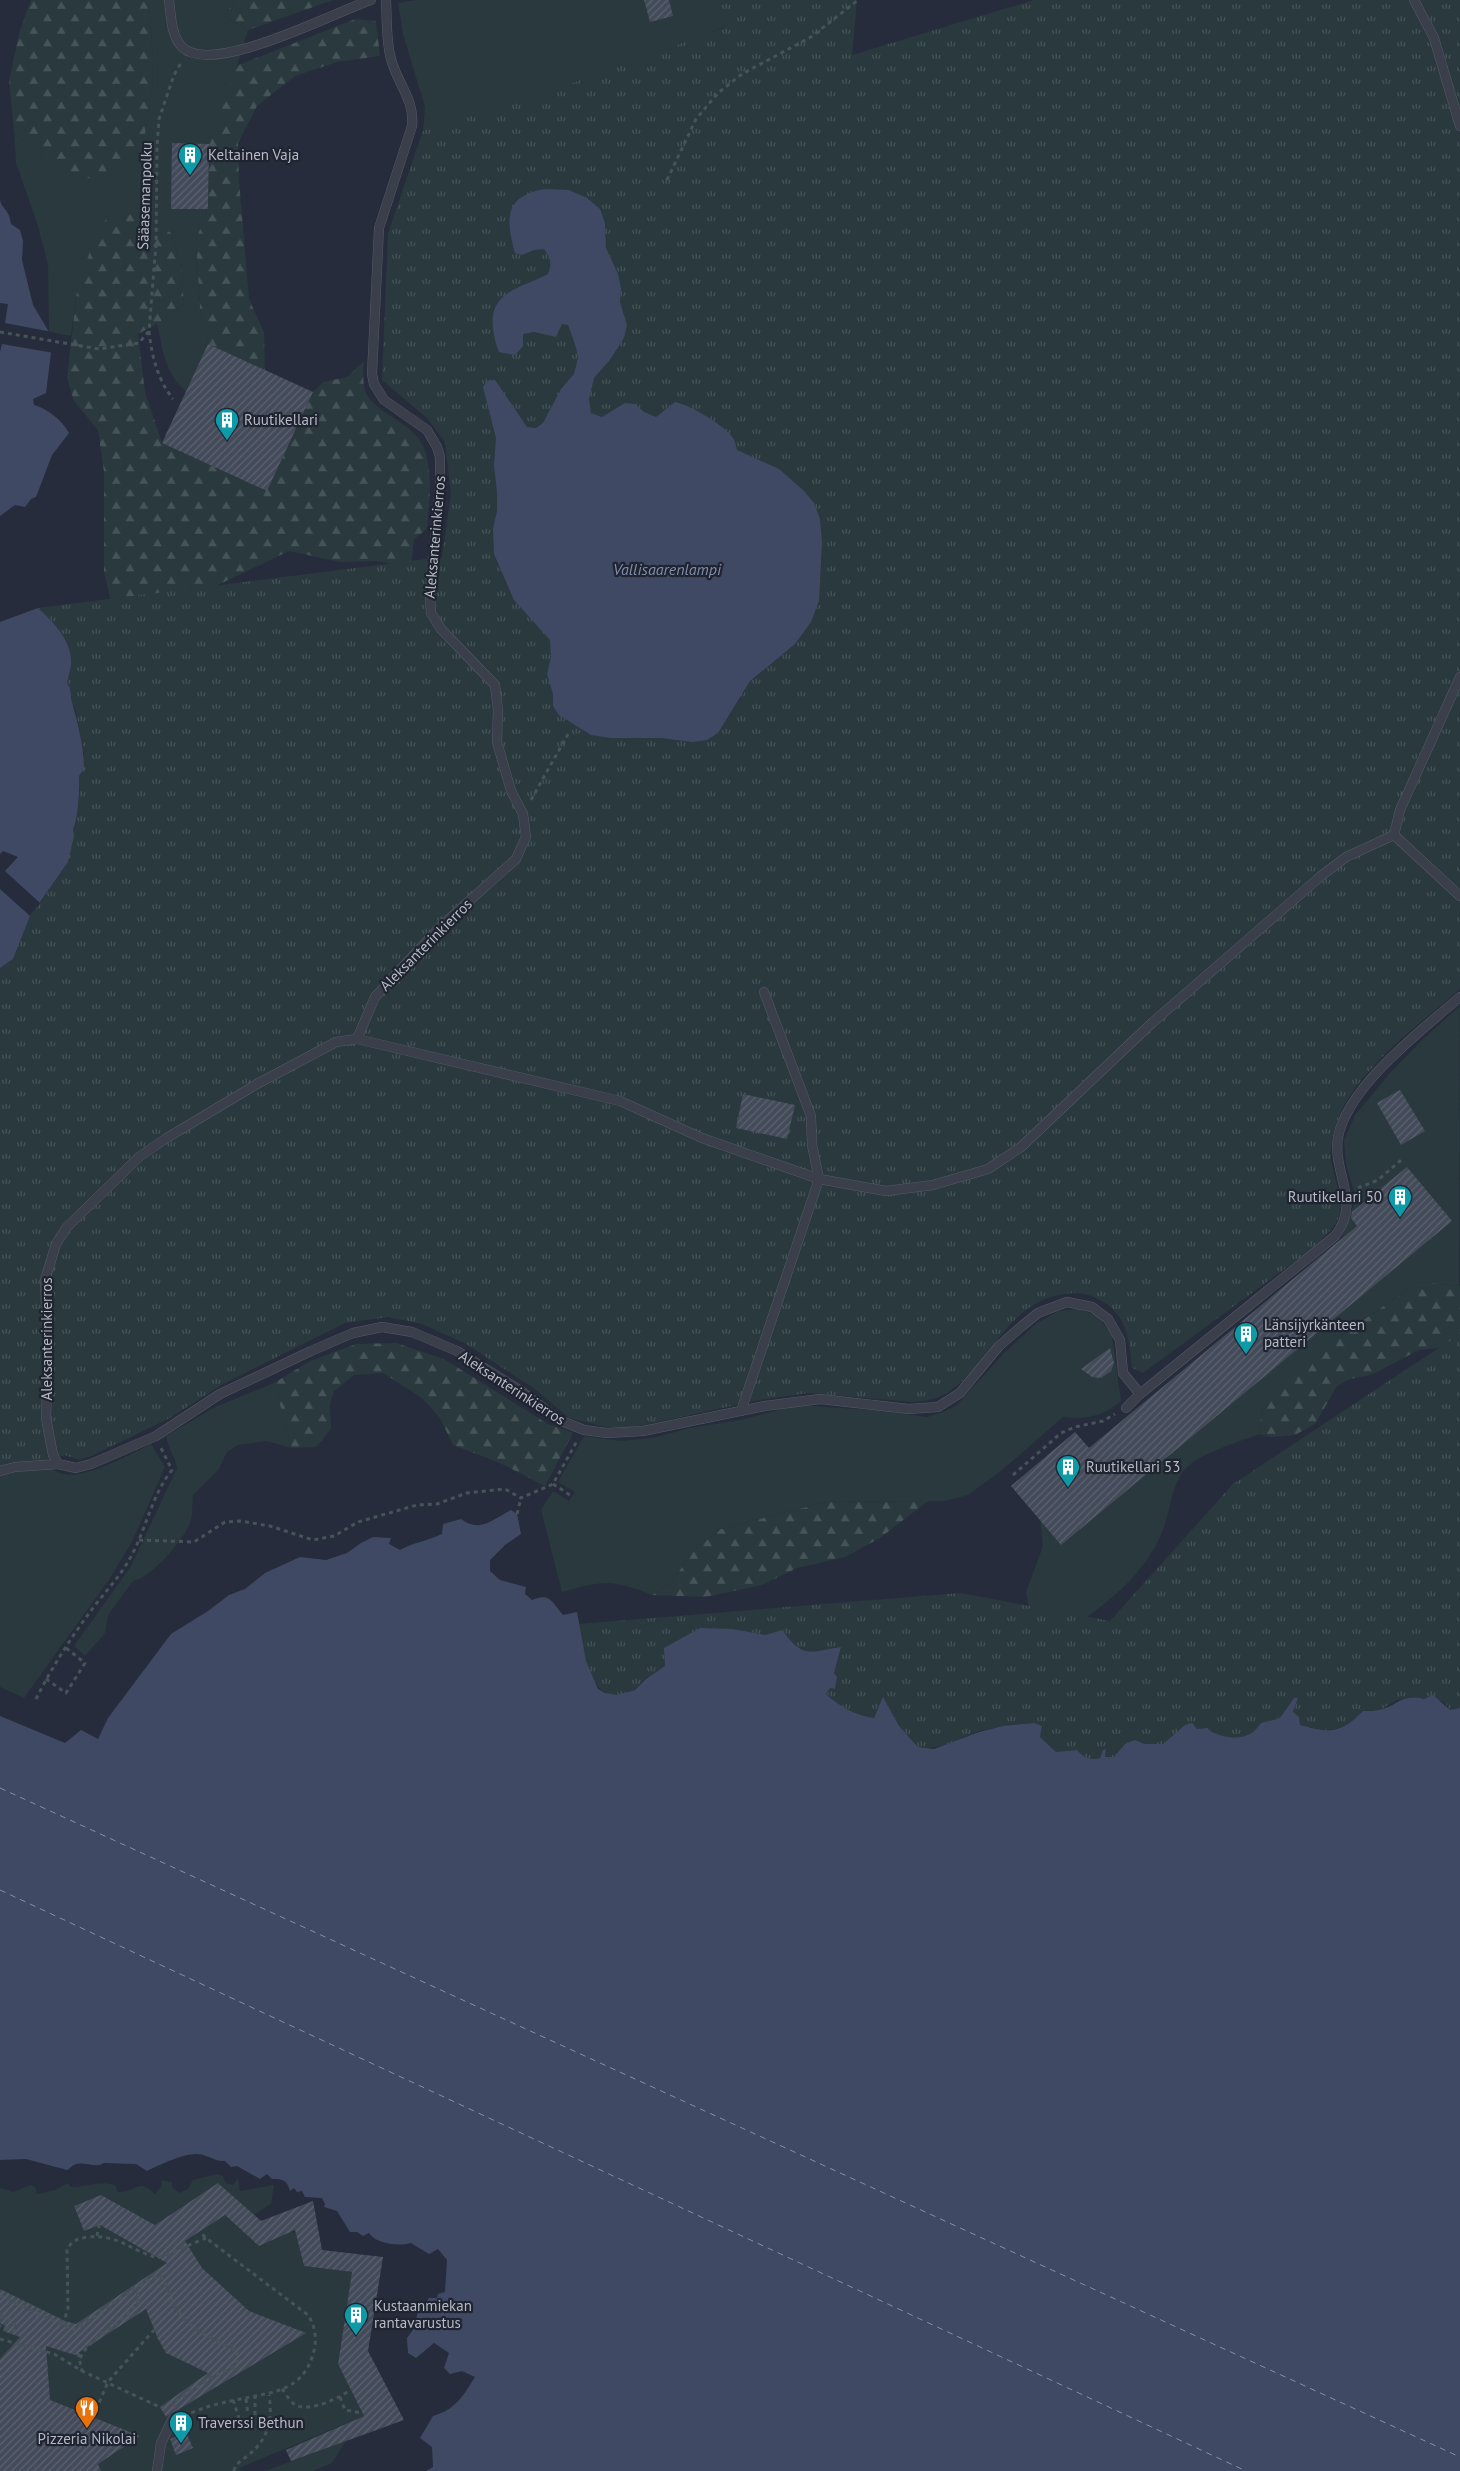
<svg xmlns="http://www.w3.org/2000/svg" width="1460" height="2471" font-family="'PT Sans',sans-serif">
<style>
.grass{fill:#29393d}
.forest{fill:url(#forest-firs)}
.park{fill:url(#park-tufts)}
.water{fill:#404964}
.pier{fill:#262c3b}
.lines{fill:none;stroke-linecap:round;stroke-linejoin:round}
.ferry{stroke:#818daa;stroke-width:1;stroke-dasharray:6 5;stroke-linecap:butt}
.building{fill:url(#building-hatch)}
.service-casing{stroke:#555a66;stroke-width:10}
.path{stroke:#465459;stroke-width:3;stroke-dasharray:4 4;stroke-linecap:butt}
.service{stroke:#3a3f4b;stroke-width:9}
.labels{text-anchor:middle;stroke-width:4.5;stroke-linejoin:round;paint-order:stroke}
.poi-label{font-size:15px;fill:#b6bac6;stroke:#1f2430;text-anchor:start}
.street-label{font-size:15px;fill:#b6bac6;stroke:#1f2430}
.water-label{font-size:16px;font-style:italic;fill:#818daa;stroke:#1f2430}
</style>
<defs>
<pattern id="forest-firs" width="22" height="20" patternUnits="userSpaceOnUse" patternTransform="scale(1.25)"><rect width="22" height="20" fill="#29393d"/><path d="M5 1l3.5 6h-7zM16 11l3.5 6h-7z" fill="#465458"/></pattern>
<pattern id="park-tufts" width="24" height="20" patternUnits="userSpaceOnUse" patternTransform="scale(1.25)"><rect width="24" height="20" fill="#29393d"/><path d="M3 7l-1-3M5 7V3M7 7l1-3M15 17l-1-3M17 17v-4M19 17l1-3" fill="none" stroke="#465458"/></pattern>
<pattern id="building-hatch" width="6" height="6" patternUnits="userSpaceOnUse" patternTransform="scale(1.25)"><rect width="6" height="6" fill="#434a59"/><path d="M-1 1l2-2M0 6l6-6M5 7l2-2" fill="none" stroke="#5c626f"/></pattern>
</defs>
<rect width="100%" height="100%" fill="#262c3b"/>
<g class="grass">
<path d="M143,0h93l-13,16 25,14 -20,65 -19,49 -1,65 -12,30 4,70 8,35 -22,47c-21,-16 -23,-42 -29,-67l27,-20 -3,-40 -10,-31 -94,57 -6,46 -22,-4 -1,-67 -11,-42 -21,-60 -2,-31 34,32 95,-17 9,-56 1,-31 -4,-55z"/>
<polygon points="416,0 713,0 724,27 464,138 388,234 423,131 425,107 403,34 398,3"/>
<path d="M1460,1006l-1,280 -40,-4 -79,54 -78,71 -3,27c-22,9 -60,19 -75,36 -12,14 -15,48 -23,65 -16,37 -51,67 -83,88l-49,-13 -3,-18 17,-46 -3,-27 -29,-33 64,-54 14,16 253,-210 14,-40 -10,-33 -2,-24 11,-26 34,-41 35,-36z"/>
<path d="M1079,1309l19,7 14,19 9,66c-17,15 -35,19 -58,16l-62,54 -33,24 -23,6 -119,1 -105,27 -29,23 -20,30 -20,13c-42,-16 -47,-14 -90,-3l-21,-82 12,-19 16,10 6,-9 -17,-10 26,-46 37,5 31,-3 38,-10 50,-8 58,-15 87,6 42,6 16,-5 14,-7 47,-52 33,-30 22,-12z"/>
<path d="M0,1333l44,119c3,5 5,13 9,17 19,19 78,-15 98,-25l14,23 -33,75 -24,39 -84,117 -24,-11z"/>
<path d="M274,1383l18,65 -26,-7 -28,4 -11,7 -8,17 -26,26c-1,9 0,20 -3,28 -7,18 -39,55 -57,58l-25,34 -3,18 -20,23 -11,-10 57,-80 46,-98c-2,-11 -9,-20 -11,-32l49,-29z"/>
<path d="M218,2174l5,2 3,7 7,2 5,-7 2,13 34,-6 -3,19 -18,11 -35,-32 -63,42 -54,-30 -27,11 10,25 16,-6 60,30 65,-40 34,31 32,-14 5,1 8,33 48,6 -14,92 26,52 -125,52 1,3h-240v-283l13,4 18,-7 5,3 1,6 18,-4 13,-7 3,4c18,0 26,-7 44,-2l3,7c19,0 20,-15 37,2l6,-7 1,-7 10,2v5l7,6 9,-4 5,-9z"/>
<polygon points="346,2441 332,2463 313,2471 265,2471"/>
</g>
<g class="forest">
<polygon points="31,0 143,0 149,4 153,60 152,91 143,147 116,175 75,180 48,164 14,132 9,81 20,30"/>
<polygon points="236,0 333,0 248,30 223,16"/>
<polygon points="355,19 376,21 380,56 337,62 295,76 257,106 238,143 239,181 249,299 264,332 265,370 208,344 200,309 196,239 208,209 209,144 236,66"/>
<path d="M110,214h29l32,19 10,31 3,40 -27,20 -19,10 7,58 17,51 105,48 46,-99 10,-10 24,-5 17,-16c-1,11 -2,28 5,37 15,19 43,25 54,48 11,25 6,57 4,83l-13,10 -3,28 -35,-6 -36,1 -51,-11 -88,42 -90,9 -7,-30v-100l-6,-42 -24,-29 -7,-23 10,-88 19,-57z"/>
<polygon points="1419,1282 1460,1286 1460,1348 1458,1346 1419,1350 1371,1375 1350,1379 1337,1386 1315,1424 1295,1435 1271,1437 1259,1434 1262,1407 1291,1373 1340,1336"/>
<polygon points="396,1343 444,1359 548,1424 573,1433 545,1486 500,1463 453,1445 440,1418 422,1398 383,1373 354,1375 334,1391 330,1404 331,1429 316,1447 292,1448 274,1383 310,1361 356,1344"/>
<polygon points="928,1501 880,1538 845,1557 797,1568 762,1585 705,1597 652,1595 672,1582 692,1552 721,1529 826,1502"/>
</g>
<g class="park">
<path d="M712,0h145l-5,55 182,-55h426v989c-40,35 -106,82 -123,133 -5,12 -7,24 -6,37 2,19 15,41 7,60 -5,11 -17,20 -25,29l-170,125 -11,-5c-3,-31 -5,-55 -36,-70 -13,-6 -23,-6 -37,-3 -56,11 -71,76 -116,100 -10,5 -20,6 -30,7l-104,-9 -50,7 -115,25 -21,3 -17,-1 -37,-9 -34,-29 -69,-45 -44,-20 -34,-7 -43,6 -122,61 -55,35 -77,37 -12,4 -14,-5 -65,12v-499l13,-9 17,-43 38,-54 5,-32 3,-6 4,-35 -1,-13 5,-22 -8,-43 -4,-9 -2,-14 -4,-5c2,-6 5,-13 5,-19 2,-22 -18,-43 -33,-56l404,-51 9,-63 -6,-52 -18,-24 -45,-38 6,-146 35,-103 45,-16 83,-24 172,-63z"/>
<path d="M1460,1334v374l-10,2 -6,-8 -29,-5 -18,3 -17,10 -17,1c-24,23 -32,21 -64,14l-6,-12 5,-15h-4l-14,20 -9,2 -25,16 -12,3 -37,-10 -25,9 -9,7 -38,-1 -11,13h-9l1,-8 -3,1 -3,8c-10,3 -17,-1 -24,-8l-20,2 -16,-15 -6,-14c-18,2 -36,3 -54,8 -24,8 -35,19 -62,16l-19,-21 -16,-28 -9,20c-21,-3 -33,-11 -48,-25l4,-5 5,1 -1,-16 7,-26c-33,5 -37,12 -59,-17l-17,5 -32,-6 -33,-1 -35,20v18c-7,6 -13,8 -20,13 -4,3 -6,9 -11,11 -44,24 -50,-38 -55,-66l381,-31 150,28 123,-137z"/>
</g>
<g class="water">
<path d="M546,189l23,1 18,8 13,11 5,14 1,25 12,26 3,14 -1,14 7,23 -3,13 -15,23 -15,17 -5,21 2,14 11,4 23,-14 10,1 9,8 12,5 19,-15c13,2 51,24 58,36 2,3 3,8 4,12l42,19 24,21 11,13 6,16 2,23 -3,59 -8,21 -16,22 -45,37 -32,52 -11,7 -14,2 -32,-4h-50l-20,-3 -32,-20 -6,-9v-12l-6,-20 4,-17 -1,-17 -36,-40 -20,-46 -1,-25 4,-18v-19l-3,-26 2,-28 -13,-51 4,-6 8,-1 32,47 9,1 7,-5 18,-34 13,-15 4,-16 -2,-11 -8,-22 -6,-1 -6,13 -22,-5 -11,2v12l-8,9 -16,-3c-3,-7 -5,-15 -6,-23 -5,-38 29,-41 55,-55 4,-11 3,-16 -4,-25l-10,1 -12,5 -7,-2c-10,-35 -10,-58 31,-64z"/>
<path d="M0,199c1,10 9,9 11,25l9,6 3,11 -1,19 11,45 16,27 2,21 -5,40 -13,6 1,6c14,4 28,15 35,28l-17,22 -16,42 -5,2 -6,8 -10,-2 -15,11z"/>
<path d="M38,608c15,13 35,34 33,56 0,6 -3,13 -4,19 5,6 3,11 5,19 6,22 12,44 12,67l-5,7c1,12 -1,44 -6,54l1,6 -6,26 -38,54 -17,43 -13,9v-346z"/>
<path d="M511,1510l6,4 4,20 -16,11 -15,15v11l10,9 26,7 -1,7 7,6c18,-8 20,2 31,15l14,-3 9,49 12,28 7,4 12,2 18,-5 11,-11 19,-13 -1,-18 36,-20 33,1 32,6 17,-5c22,29 26,22 59,17l-7,26 3,4 -2,12 -5,-1 -4,6c15,13 28,21 48,24l9,-21 16,29 19,21 16,2 45,-17 24,-6 31,-3 8,3 -2,11 16,15 21,-2c6,7 13,11 23,8l3,-8 3,-1 -1,8h9l11,-13 10,-4 9,4h19l22,-19 7,-2 5,6 11,-1 1,3c19,8 39,12 52,-8l19,-5 14,-20h4l-5,14 6,5 1,8c30,8 40,9 63,-14 5,0 11,0 16,-1 18,-4 23,-17 45,-11l9,-4 17,15 10,-2v763h-1034l7,-4 -1,-20 -12,-9 13,-22c22,-6 31,-21 42,-39l-13,-6 -12,3 -6,-6 5,-15 -15,-10 -18,15 -8,-5 -1,-15 8,-11 4,-24 7,-1 3,-4h8l1,-4 7,-2 2,-32 -9,-11 -9,5 -18,-11c-14,4 -36,0 -42,-10l-6,3 -6,-4h-7l-13,-21 -13,-4 1,-3 -3,-6 -17,-1 -3,-6 -5,1 -3,-4 -4,3c-3,-11 -7,-12 -18,-12l-5,-5 -7,5 -23,-13 -6,1 -6,-6c-10,1 -18,-7 -29,-7 -13,0 -37,11 -49,17l-11,-7 -32,-1c-9,6 -21,-3 -30,2 -3,1 -4,4 -7,5l-41,-11 -26,1v-444l65,27 16,-13 17,9 10,-21 63,-84 37,-23 21,-16 16,-6 20,-16 35,-16 26,3 21,-7 14,-10 12,-6 18,1 -2,6 11,6c14,-8 28,-9 42,-16l1,-10 18,-5c19,14 31,1 50,-9z"/>
</g>
<g class="pier">
<polygon points="0,303 8,304 5,323 52,332 54,353 2,344 0,352"/>
<polygon points="3,851 18,857 5,871 40,903 30,916 0,889 0,854"/>
</g>
<g class="lines">
<g class="ferry">
<polyline points="0,1788 1460,2457"/>
<polyline points="0,1890 1246,2471"/>
</g>
</g>
<g class="building">
<polygon points="644,0 669,0 673,16 650,22"/>
<polygon points="172,143 209,144 208,209 171,209"/>
<polygon points="208,344 313,392 267,491 162,443"/>
<polygon points="1400,1090 1425,1131 1401,1145 1377,1103"/>
<polygon points="743,1094 795,1105 787,1139 736,1128"/>
<polygon points="1407,1167 1452,1221 1061,1545 1011,1486 1075,1432 1089,1448 1357,1226 1351,1218 1352,1212"/>
<polygon points="1110,1348 1114,1363 1111,1371 1101,1378 1092,1377 1081,1369"/>
<polygon points="218,2183 261,2221 313,2201 322,2250 383,2257 368,2351 404,2420 291,2461 286,2450 364,2416 338,2364 352,2272 304,2266 295,2230 259,2246 225,2215 185,2241 202,2268 249,2311 306,2333 166,2417 160,2407 208,2373 166,2353 158,2339 146,2309 75,2355 46,2346 50,2400 140,2436 98,2464 101,2471 0,2471 0,2359 20,2337 3,2331 5,2326 0,2323 0,2289 65,2321 76,2324 167,2263 100,2225 84,2231 74,2206 101,2195 155,2225"/>
<polygon points="186,2432 193,2448 176,2455 170,2439"/>
</g>
<g class="lines">
<g class="service-casing">
<g id="service">
<path d="M169,0c2,15 2,36 13,47 30,30 153,-35 189,-47"/>
<path d="M386,0c1,19 0,41 5,59 6,24 24,41 21,67l-33,102 -7,146 2,10 10,16 43,30 10,17 3,10v29l-10,109 1,18 10,16 54,56 3,25 -1,32 14,49 12,23 3,23 -10,22 -77,69 -64,69 -18,42 -21,3 -79,42 -92,55 -26,18 -72,70 -11,17 -11,36 3,77 -2,61 7,37 5,9 18,4 15,-4 65,-28 64,-42 91,-43 42,-18 29,-6 30,5 45,19 64,40 38,29 25,10 23,3 36,-2 122,-25 55,-7 89,10 29,-2 22,-14 39,-47 23,-20 16,-13 29,-11 25,5 16,12 12,21 3,33 17,21"/>
<polyline points="1414,0 1434,38 1460,126"/>
<polyline points="1394,835 1400,810 1460,677"/>
<polyline points="1394,835 1460,896"/>
<polyline points="357,1039 620,1101 702,1138 819,1179 886,1191 933,1185 988,1169 1021,1147 1153,1022 1321,876 1346,857 1394,835"/>
<path d="M1126,1408l14,-14 195,-158c27,-34 -3,-63 3,-99 10,-51 84,-107 122,-140"/>
<polyline points="741,1411 819,1179 812,1145 811,1116 764,992"/>
<polyline points="0,1471 15,1467 58,1464"/>
<polyline points="157,2471 161,2443 172,2420"/>
</g>
</g>
<g class="path">
<polyline points="667,180 696,119 718,93 742,74 811,37 858,0"/>
<path d="M149,331c3,26 8,47 24,68"/>
<polyline points="0,332 99,349 139,343 149,331 156,244 157,147 159,119 174,75 182,61"/>
<polyline points="531,800 568,734"/>
<polyline points="1358,1188 1378,1180 1401,1160"/>
<polyline points="1013,1475 1061,1433 1075,1427 1103,1421 1115,1414"/>
<polyline points="553,1484 573,1497"/>
<polyline points="517,1514 521,1498"/>
<polyline points="139,1540 194,1542 225,1522 240,1521 270,1526 313,1540 334,1536 358,1522 417,1505 437,1504 467,1493 505,1489 521,1498 553,1484 577,1441"/>
<polyline points="46,1679 66,1693 85,1663 66,1648"/>
<path d="M36,1699c15,-30 34,-60 54,-87 13,-18 29,-34 39,-52 17,-29 22,-64 43,-90l-11,-22"/>
<polyline points="97,2236 99,2225"/>
<path d="M0,2296l74,34 75,-51 11,-3c9,10 10,24 18,35 14,20 38,29 59,40v12l-4,5 -19,7 -38,26 -1,7"/>
<polyline points="0,2315 13,2322 17,2329 14,2331 0,2326"/>
<path d="M63,2325l5,-17 -1,-58c5,-10 10,-11 21,-13 31,-3 43,14 70,21l48,-20"/>
<polyline points="0,2339 54,2354 82,2371 164,2409"/>
<polyline points="78,2353 82,2371"/>
<path d="M80,2358c14,-27 47,-34 60,-60l-5,-8"/>
<path d="M282,2389c4,5 9,15 16,17 14,5 42,-8 52,-16"/>
<polyline points="340,2397 345,2410 362,2413"/>
<polyline points="246,2399 248,2415"/>
<polyline points="233,2400 239,2418"/>
<polyline points="255,2415 255,2397"/>
<path d="M184,2416c15,-7 31,-12 47,-15 36,-9 72,-6 83,-50 3,-13 1,-25 -6,-36l-102,-77 -6,-6"/>
<polyline points="93,2417 108,2382 154,2330"/>
<path d="M234,2471c1,-7 7,-10 12,-14 22,-17 27,-36 23,-62"/>
</g>
<use href="#service" class="service"/>
</g>
<defs>
<g id="building-pin" transform="scale(1.25)"><path d="M0 17L-7.5 6A9.5 9.5 0 1 1 7.5 6Z" fill="#0f9aa8" stroke="#1f2430"/><path d="M-4-6H4V6H1V3H-1V6H-4ZM-2.5-4.3h1.7v1.8h-1.7ZM.8-4.3h1.7v1.8H.8ZM-2.5-1h1.7V.8h-1.7ZM.8-1h1.7V.8H.8Z" fill="#fff"/></g>
<g id="restaurant-pin" transform="scale(1.25)"><path d="M0 17L-7.5 6A9.5 9.5 0 1 1 7.5 6Z" fill="#e8710a" stroke="#1f2430"/><path d="M-5-6h1v4h1v-4h1v4h1v-4h1v5L-1.5 .5V6h-2V.5L-5-1ZM5-6V6H3V1.5H1.5Q1.5-4 5-6Z" fill="#fff"/></g>
</defs>
<g fill-rule="evenodd">
<use href="#building-pin" x="190" y="155"/>
<use href="#building-pin" x="227" y="420"/>
<use href="#building-pin" x="1400" y="1197"/>
<use href="#building-pin" x="1246" y="1334"/>
<use href="#building-pin" x="1068" y="1467"/>
<use href="#building-pin" x="356" y="2315"/>
<use href="#restaurant-pin" x="87" y="2408"/>
<use href="#building-pin" x="181" y="2423"/>
</g>
<g class="labels">
<g class="poi-label">
<text x="208" y="160">Keltainen Vaja</text>
<text x="244" y="425">Ruutikellari</text>
<text x="1382" y="1202" text-anchor="end">Ruutikellari 50</text>
<text x="1264" y="1330">Länsijyrkänteen<tspan x="1264" dy="17">patteri</tspan></text>
<text x="1086" y="1472">Ruutikellari 53</text>
<text x="374" y="2311">Kustaanmiekan<tspan x="374" dy="17">rantavarustus</tspan></text>
<text x="198" y="2428">Traverssi Bethun</text>
<text x="87" y="2444" text-anchor="middle">Pizzeria Nikolai</text>
</g>
<g class="street-label">
<text transform="translate(145 196) rotate(-88)" y="5">Sääasemanpolku</text>
<text transform="translate(435 537) rotate(-85)" y="5">Aleksanterinkierros</text>
<text transform="translate(426 945) rotate(-45)" y="5">Aleksanterinkierros</text>
<text transform="translate(47 1339) rotate(-90)" y="5">Aleksanterinkierros</text>
<text transform="translate(512 1388) rotate(33)" y="5">Aleksanterinkierros</text>
</g>
<g class="water-label">
<text x="667" y="575">Vallisaarenlampi</text>
</g>
</g>
</svg>
